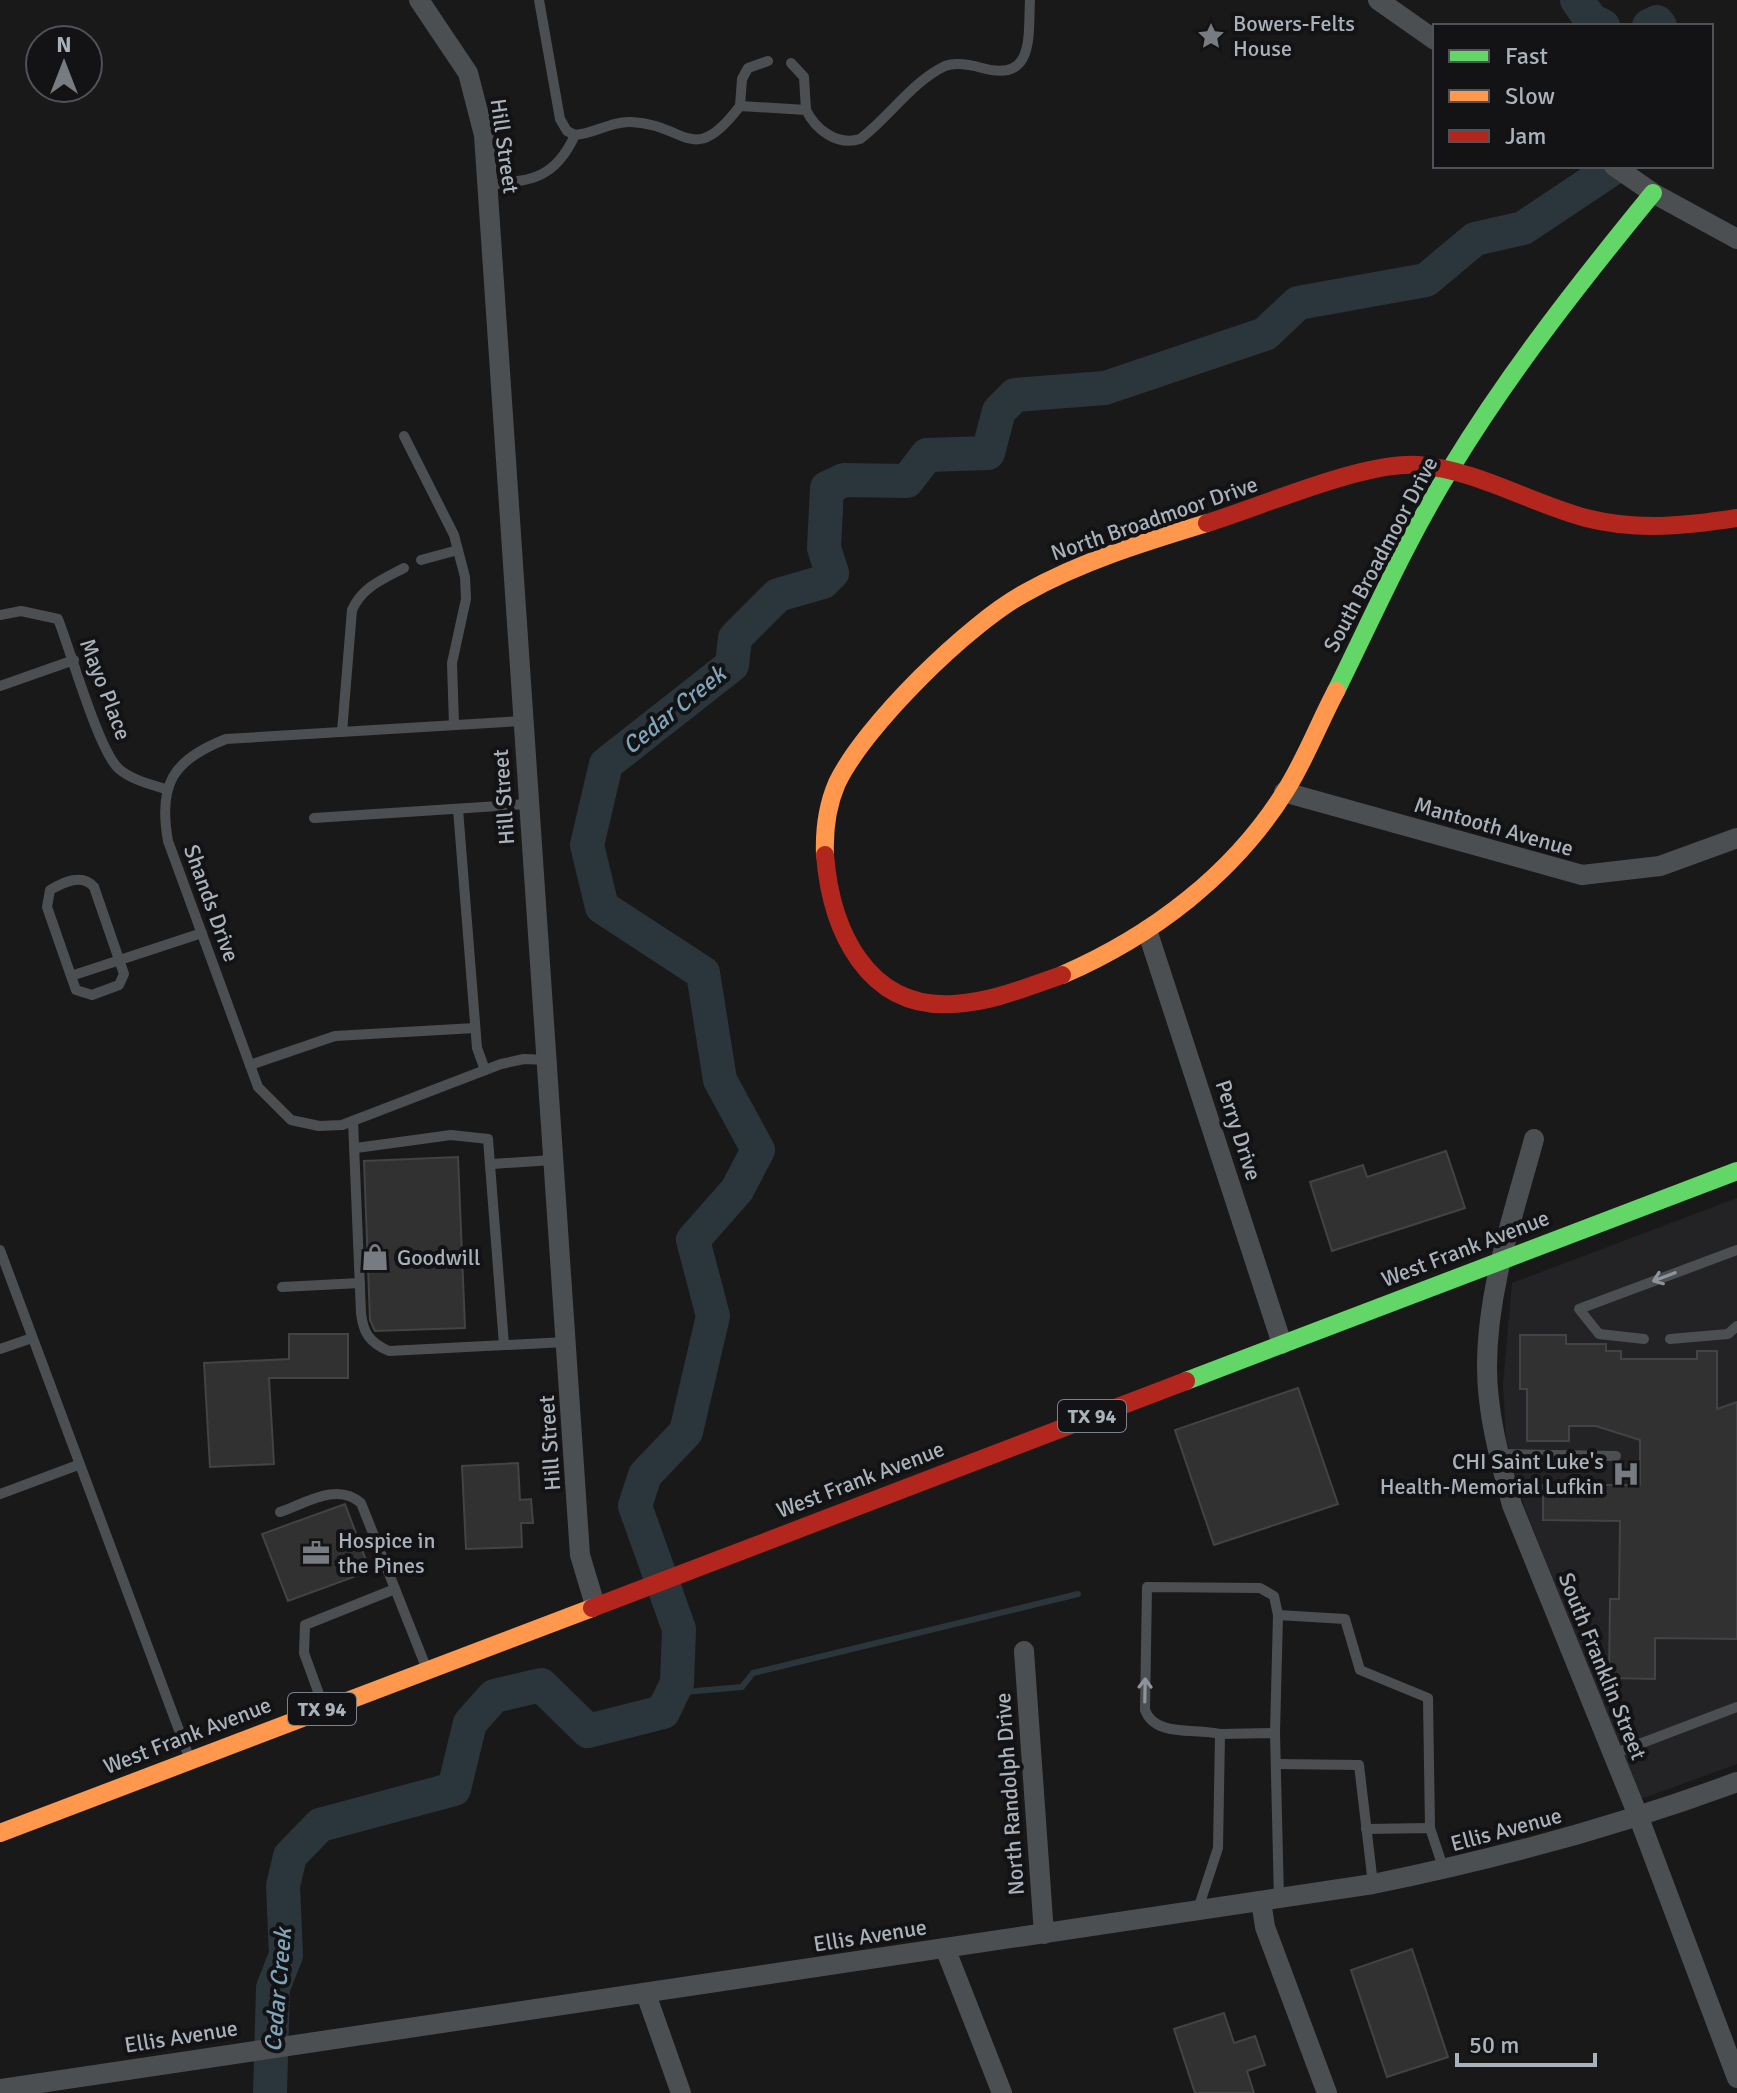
<svg xmlns="http://www.w3.org/2000/svg" width="1737" height="2093" font-family="Signika,sans-serif">
<style>
.built{fill:#232325}
.lines{fill:none;stroke-linecap:round;stroke-linejoin:round}
.stream{stroke:#2a363c;stroke-width:6}
.river{stroke:#2a363c;stroke-width:34}
.building{fill:#313131;stroke:#414345;stroke-width:2}
.lane{stroke:#4c4f52;stroke-width:10}
.street{stroke:#4c4f52;stroke-width:20}
.fast{stroke:#63d668;stroke-width:18}
.slow{stroke:#ff974d;stroke-width:18}
.jam{stroke:#b3261e;stroke-width:18}
.oneway{stroke:#8d949c}
.labels{text-anchor:middle;stroke-width:8;stroke-linejoin:round;paint-order:stroke}
.shield{fill:#131315;stroke:#7c8289;stroke-width:2}
.shield-label{font-size:20px;font-weight:bold;fill:#a9b1bb}
.poi-label{font-size:22px;fill:#a9b1bb;stroke:#131315;text-anchor:start}
.street-label{font-size:22px;fill:#a9b1bb;stroke:#131315}
.water-label{font-size:24px;font-style:italic;fill:#7ea4b8;stroke:#131315}
</style>
<rect width="100%" height="100%" fill="#191919"/>
<polygon class="built" points="1737,1198 1737,1764 1641,1799 1525,1509 1506,1438 1503,1384 1512,1283"/>
<g class="lines">
<polyline class="stream" points="673,1693 742,1687 753,1673 1078,1594"/>
<g class="river">
<polyline points="1577,0 1591,20 1603,26"/>
<polyline points="1649,26 1657,22 1660,26"/>
<polyline points="270,2093 273,1988 286,1955 283,1886 290,1856 320,1825 454,1789 470,1723 494,1696 541,1685 588,1731 663,1712 677,1683 679,1629 635,1506 645,1475 686,1432 713,1316 693,1240 737,1190 758,1150 720,1080 703,973 602,907 587,845 606,764 732,665 735,638 778,595 823,582 832,573 824,548 827,488 844,480 907,481 927,455 988,453 999,411 1015,395 1105,388 1265,334 1298,303 1426,280 1475,239 1523,228 1616,166"/>
</g>
</g>
<g class="building">
<polygon points="1446,1151 1465,1208 1332,1251 1310,1182 1363,1165 1367,1177"/>
<polygon points="458,1157 465,1328 375,1331 370,1320 364,1161"/>
<polygon points="289,1334 348,1334 348,1378 269,1378 274,1464 210,1467 204,1363 289,1359"/>
<polygon points="1520,1335 1566,1335 1566,1344 1606,1344 1606,1351 1621,1351 1621,1359 1697,1359 1697,1351 1717,1351 1717,1409 1737,1402 1737,1639 1655,1638 1655,1679 1609,1678 1610,1599 1619,1599 1620,1521 1543,1520 1543,1485 1640,1485 1640,1440 1596,1426 1569,1426 1569,1441 1527,1441 1527,1389 1520,1389"/>
<polygon points="1298,1388 1338,1504 1214,1545 1175,1430"/>
<polygon points="518,1463 520,1500 531,1499 533,1523 521,1523 522,1547 466,1549 462,1466"/>
<polygon points="345,1504 370,1571 288,1601 262,1534"/>
<polygon points="1412,1949 1448,2057 1387,2077 1351,1970"/>
<polygon points="1224,2013 1234,2043 1255,2036 1265,2065 1247,2071 1254,2093 1195,2093 1174,2029"/>
</g>
<g class="lines">
<g class="lane">
<polyline points="539,0 560,119 567,131 575,135"/>
<polyline points="791,63 804,77 806,110"/>
<polyline points="740,106 742,79 748,68 768,61"/>
<path d="M488,185c44,-5 67,-6 87,-50 19,-1 36,-14 56,-13 56,2 61,47 109,-16l66,4c10,20 31,36 54,29 28,-21 53,-58 85,-73 11,-4 26,-1 37,2 53,15 46,-32 48,-68"/>
<polyline points="404,436 454,535 465,577 466,599 452,663 454,725"/>
<polyline points="421,560 458,550"/>
<path d="M0,615l21,-4 37,8c12,30 41,133 61,150 13,11 31,15 46,20"/>
<polyline points="0,686 74,660"/>
<path d="M522,721l-296,18c-54,21 -68,46 -58,102l90,246 33,33 28,6 23,-1 159,-61 23,-5 23,1"/>
<path d="M342,732l10,-122c10,-23 31,-31 52,-42"/>
<polyline points="458,809 477,1048 485,1070"/>
<polyline points="314,818 528,804"/>
<path d="M71,976l5,14 16,5 27,-10 5,-11 -30,-87c-12,-14 -30,-5 -44,3l-3,17 24,69 131,-43"/>
<polyline points="250,1065 335,1036 475,1028"/>
<path d="M353,1121l8,192c2,20 9,30 28,38l177,-9"/>
<polyline points="356,1148 451,1135 488,1139 504,1345"/>
<polyline points="492,1164 553,1160"/>
<polyline points="0,1250 189,1757"/>
<polyline points="282,1287 360,1283"/>
<polyline points="1644,1339 1599,1334 1579,1309 1737,1250"/>
<polyline points="1670,1339 1728,1334 1737,1326"/>
<polyline points="0,1349 32,1338"/>
<polyline points="1498,1454 1616,1456"/>
<polyline points="0,1494 78,1465"/>
<path d="M280,1512c26,-9 57,-30 81,-9l65,164"/>
<polyline points="1278,1615 1345,1619 1360,1670 1428,1698 1430,1828"/>
<polyline points="323,1705 304,1653 305,1625 395,1589"/>
<path d="M1220,1734c-27,-6 -65,3 -75,-24l2,-123 113,1 14,8 4,19 -3,118"/>
<polyline points="1613,1754 1737,1707"/>
<polyline points="1277,1764 1359,1765 1373,1884"/>
<polyline points="1366,1829 1430,1828 1444,1870"/>
<polyline points="1198,1909 1218,1848 1220,1734 1275,1733 1279,1899"/>
</g>
<g class="street">
<polyline points="419,0 468,73 484,135 580,1555 595,1605"/>
<polyline points="1378,0 1435,40"/>
<polyline points="1614,166 1653,193 1737,239"/>
<polyline points="1284,792 1582,875 1660,866 1737,838"/>
<polyline points="1147,930 1282,1344"/>
<path d="M1534,1139c-20,74 -47,150 -47,228 0,47 13,93 25,138l127,313 98,260"/>
<polyline points="1024,1651 1044,1934"/>
<polyline points="1261,1901 1265,1927 1327,2093"/>
<polyline points="945,1948 1002,2093"/>
<polyline points="646,1994 681,2093"/>
<path d="M0,2089l1373,-205c124,-25 245,-58 364,-102"/>
</g>
<g class="fast">
<path d="M1336,691c37,-75 71,-152 115,-223 59,-97 130,-187 202,-275"/>
<polyline points="1186,1381 1737,1171"/>
</g>
<g class="slow">
<path d="M825,855c-1,-25 2,-49 12,-72 28,-58 131,-159 188,-190 57,-32 120,-51 182,-70"/>
<path d="M1062,975c90,-39 172,-101 224,-185 20,-32 33,-67 50,-99"/>
<polyline points="0,1833 592,1608"/>
</g>
<g class="jam">
<path d="M1207,523c56,-17 157,-62 211,-58 59,5 112,38 168,53 51,13 100,8 151,0"/>
<path d="M825,855c6,75 42,155 129,149 38,-2 73,-17 108,-29"/>
<polyline points="592,1608 1186,1381"/>
</g>
</g>
<defs><path id="oneway-shaft" d="M-6 0H5M1.5-3L5.5 0L1.5 3" fill="none" stroke-width="1.6" stroke-linecap="round" stroke-linejoin="round" transform="scale(2)"/></defs>
<g class="oneway">
<use href="#oneway-shaft" transform="translate(1664 1277) rotate(159)"/>
<use href="#oneway-shaft" transform="translate(1145 1690) rotate(-89)"/>
</g>
<defs>
<g id="sight-bare" transform="scale(2.16)"><path d="M0-6L1.8-2.2L6-1.7L2.9 1.2L3.7 5.4L0 3.3L-3.7 5.4L-2.9 1.2L-6-1.7L-1.8-2.2Z" fill="#777c82" stroke="#131315" stroke-width="2.5" paint-order="stroke"/></g>
<g id="shop-bare" transform="scale(2.16)"><path d="M-5-2.5h2.3a2.7 3.5 0 0 1 5.4 0H5L5.5 6h-11ZM-1.5-2.5h3a1.5 2.3 0 0 0-3 0Z" fill="#777c82" stroke="#131315" stroke-width="2.5" paint-order="stroke"/></g>
<g id="hospital-bare" transform="scale(2.16)"><path d="M-5-5h3v3.5h4V-5h3V5h-3V1.5h-4V5h-3Z" fill="#777c82" stroke="#131315" stroke-width="2.5" paint-order="stroke"/></g>
<g id="office-bare" transform="scale(2.16)"><path d="M-6-3h4V-5.5h4V-3h4V5H-6ZM-1-4.5V-3h2v-1.5ZM-6 0V1H6V0Z" fill="#777c82" stroke="#131315" stroke-width="2.5" paint-order="stroke"/></g>
</defs>
<g fill-rule="evenodd">
<use href="#sight-bare" x="1211" y="36"/>
<use href="#shop-bare" x="375" y="1257"/>
<use href="#hospital-bare" x="1626" y="1474"/>
<use href="#office-bare" x="316" y="1553"/>
</g>
<g class="labels">
<g class="shield">
<rect x="1058" y="1400" width="68" height="32" rx="6"/>
<rect x="288" y="1693" width="68" height="32" rx="6"/>
</g>
<g class="shield-label">
<text x="1092" y="1423">TX 94</text>
<text x="322" y="1716">TX 94</text>
</g>
<g class="poi-label">
<text x="1233" y="31">Bowers-Felts<tspan x="1233" dy="25">House</tspan></text>
<text x="397" y="1265">Goodwill</text>
<text x="1604" y="1469" text-anchor="end">CHI Saint Luke's<tspan x="1604" dy="25">Health-Memorial Lufkin</tspan></text>
<text x="338" y="1548">Hospice in<tspan x="338" dy="25">the Pines</tspan></text>
</g>
<g class="street-label">
<text transform="translate(505 146) rotate(82)" y="8">Hill Street</text>
<text transform="translate(1154 518) rotate(-19)" y="8">North Broadmoor Drive</text>
<text transform="translate(1380 554) rotate(-62)" y="8">South Broadmoor Drive</text>
<text transform="translate(106 689) rotate(69)" y="8">Mayo Place</text>
<text transform="translate(503 797) rotate(-94)" y="8">Hill Street</text>
<text transform="translate(1494 826) rotate(16)" y="8">Mantooth Avenue</text>
<text transform="translate(212 903) rotate(70)" y="8">Shands Drive</text>
<text transform="translate(1239 1130) rotate(72)" y="8">Perry Drive</text>
<text transform="translate(1465 1248) rotate(-21)" y="8">West Frank Avenue</text>
<text transform="translate(549 1443) rotate(-94)" y="8">Hill Street</text>
<text transform="translate(860 1479) rotate(-21)" y="8">West Frank Avenue</text>
<text transform="translate(1603 1666) rotate(68)" y="8">South Franklin Street</text>
<text transform="translate(187 1735) rotate(-21)" y="8">West Frank Avenue</text>
<text transform="translate(1009 1794) rotate(-94)" y="8">North Randolph Drive</text>
<text transform="translate(1506 1829) rotate(-15)" y="8">Ellis Avenue</text>
<text transform="translate(870 1935) rotate(-9)" y="8">Ellis Avenue</text>
<text transform="translate(181 2036) rotate(-9)" y="8">Ellis Avenue</text>
</g>
<g class="water-label">
<text transform="translate(674 710) rotate(-39)" y="8">Cedar Creek</text>
<text transform="translate(278 1990) rotate(-85)" y="8">Cedar Creek</text>
</g>
</g>
<rect x="1433" y="24" width="280" height="144" fill="#131315" stroke="#4f5257" stroke-width="2"/>
<rect x="1449" y="50" width="40" height="12" fill="#63d668" stroke="#4f5257" stroke-width="2"/>
<text x="1505" y="64" font-size="24" fill="#a9b1bb">Fast</text>
<rect x="1449" y="90" width="40" height="12" fill="#ff974d" stroke="#4f5257" stroke-width="2"/>
<text x="1505" y="104" font-size="24" fill="#a9b1bb">Slow</text>
<rect x="1449" y="130" width="40" height="12" fill="#b3261e" stroke="#4f5257" stroke-width="2"/>
<text x="1505" y="144" font-size="24" fill="#a9b1bb">Jam</text>
<g transform="translate(64 64)"><circle r="38" fill="#131315" stroke="#4f5257" stroke-width="2"/>
<path d="M0-6L14 30L0 20L-14 30Z" fill="#777c82"/>
<text y="-12" font-size="22" font-weight="bold" text-anchor="middle" fill="#a9b1bb">N</text>
</g>
<path d="M1457 2053v12h138v-12" fill="none" stroke="#a9b1bb" stroke-width="4"/>
<text x="1469" y="2053" font-size="24" fill="#a9b1bb" stroke="#131315" stroke-width="6" paint-order="stroke">50 m</text>
</svg>
